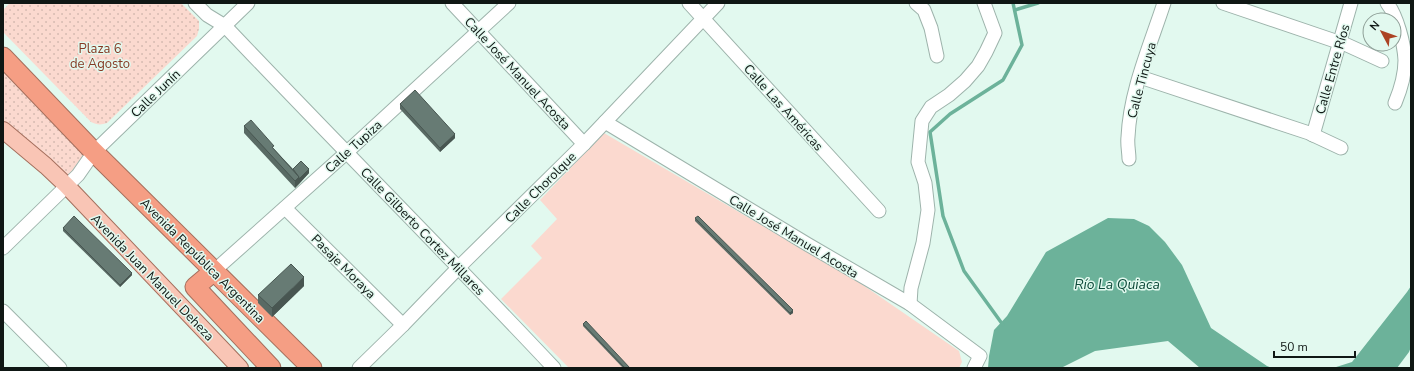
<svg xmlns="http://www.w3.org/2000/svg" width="1414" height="371" font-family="'Nunito Sans',sans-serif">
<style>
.grass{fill:url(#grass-dots)}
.garden{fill:#fbd9cf}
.water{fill:#6cb29a}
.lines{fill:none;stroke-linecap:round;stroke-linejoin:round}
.stream{stroke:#6cb29a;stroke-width:3.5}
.minor-casing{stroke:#9db3ab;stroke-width:15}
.major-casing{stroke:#a46f5d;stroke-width:18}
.highway-casing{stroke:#a46f5d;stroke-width:21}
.minor{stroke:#fff;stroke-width:13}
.major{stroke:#f9c5b5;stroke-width:16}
.highway{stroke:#f59e84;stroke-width:19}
.wall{fill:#596a64}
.shaded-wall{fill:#485651}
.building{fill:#677b74;stroke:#485651}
.labels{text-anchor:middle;stroke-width:3;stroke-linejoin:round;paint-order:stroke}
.park-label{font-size:13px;fill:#863a24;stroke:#e2f9ef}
.street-label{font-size:13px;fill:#0f1714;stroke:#e2f9ef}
.water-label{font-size:14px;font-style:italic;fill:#0e4a3a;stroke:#e2f9ef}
</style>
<defs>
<pattern id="grass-dots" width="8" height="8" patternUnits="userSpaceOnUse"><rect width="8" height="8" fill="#fbd9cf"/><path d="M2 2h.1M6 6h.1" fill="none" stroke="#d6bab1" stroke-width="1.8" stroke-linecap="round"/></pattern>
</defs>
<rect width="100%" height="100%" fill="#e2f9ef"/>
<g class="grass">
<path d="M10,3h171l18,18v8l-2,7 -90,87c-6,2 -10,2 -16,-1l-88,-90v-22z"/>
<polygon points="3,67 83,149 81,163 68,178 3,123"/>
</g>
<polygon class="garden" points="604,133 860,283 959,351 962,362 959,368 569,368 501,299 542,258 531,246 557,219 540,200"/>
<g class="water">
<polygon points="1108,218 1134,219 1149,226 1165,242 1182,265 1211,328 1267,366 1272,368 1200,368 1168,341 1095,351 1061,368 988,368 989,356 994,330 1007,316 1046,252"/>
<polygon points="1411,286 1411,347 1409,352 1397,368 1333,368 1352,362 1407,292"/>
</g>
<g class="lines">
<g class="stream">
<polyline points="1015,10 1038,3"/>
<polyline points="1003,325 964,271 943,216 930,132 950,114 1003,80 1022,45 1013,3"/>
</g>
<g class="minor-casing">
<g id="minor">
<path d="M195,3l12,12 18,11c109,115 221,227 329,342"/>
<polyline points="452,3 584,144"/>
<polyline points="689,3 879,211"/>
<polyline points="916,3 924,10 931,28 937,56"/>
<polyline points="1223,3 1347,45 1382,61"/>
<path d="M1387,3c10,13 17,40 18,57 0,13 -5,31 -10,43"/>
<polyline points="1140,77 1309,133 1341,148"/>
<polyline points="605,122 807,244 910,304 980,356 974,368"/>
<polyline points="1313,135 1351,3"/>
<path d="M1129,159c0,-7 -2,-15 -1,-22 2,-46 22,-91 36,-134"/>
<polyline points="285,208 403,325"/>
<polyline points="3,248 78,175 94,152 248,3"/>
<polyline points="214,271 346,153 509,3"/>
<polyline points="910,304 911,288 923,243 928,210 925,183 918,162 922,121 931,107 949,95 965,81 978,66 986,52 995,33 984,3"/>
<polyline points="3,311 60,368"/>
<polyline points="359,368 403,325 459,267 584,144 718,3"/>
</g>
</g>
<g class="major-casing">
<polyline id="major" points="3,130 46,166 66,185 240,368"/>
</g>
<g class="highway-casing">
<g id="highway">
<polyline points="3,57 94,152 312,368"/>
<polyline points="214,271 195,287 271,368"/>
</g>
</g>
<use href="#minor" class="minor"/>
<use href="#major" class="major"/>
<use href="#highway" class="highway"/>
</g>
<g class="wall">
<polygon points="400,104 455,138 440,152 400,109"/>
<polygon points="244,126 274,149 293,169 309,173 295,188 244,133"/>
<polygon points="695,218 793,313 790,315 695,221"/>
<polygon points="63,228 132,275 120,287 63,231"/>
<polygon points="304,286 272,317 258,303 258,295"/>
<polygon points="583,324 630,368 623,368 583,326"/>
</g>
<g class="shaded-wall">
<polygon points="455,134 455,138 440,152 440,148"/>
<polygon points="309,169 309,173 299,184 299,179"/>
<polygon points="299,177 299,184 295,188 295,181"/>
<polygon points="132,273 132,275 120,287 120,285"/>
<polygon points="304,277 304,286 272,317 272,308"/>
<polygon points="793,310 793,313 790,315 790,313"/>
</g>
<g class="building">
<polygon points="415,90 455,134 440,148 400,104"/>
<polygon points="251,120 274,146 272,147 299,177 295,181 244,126"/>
<polygon points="301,161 309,169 299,179 299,177 293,169"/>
<polygon points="74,216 132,273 120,285 63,228"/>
<polygon points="698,216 793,310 790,313 695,218"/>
<polygon points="291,264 304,277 272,308 258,295"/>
<polygon points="586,321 630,368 625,368 583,324"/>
</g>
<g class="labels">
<g class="park-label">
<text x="100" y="53">Plaza 6<tspan x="100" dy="15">de Agosto</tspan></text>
</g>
<g class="street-label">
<text transform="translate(1332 69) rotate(-74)" y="5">Calle Entre Ríos</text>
<text transform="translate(518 73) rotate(47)" y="5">Calle José Manuel Acosta</text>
<text transform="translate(1141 80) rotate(-75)" y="5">Calle Tincuya</text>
<text transform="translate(155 93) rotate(-44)" y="5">Calle Junín</text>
<text transform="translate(784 107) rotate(48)" y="5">Calle Las Américas</text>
<text transform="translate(353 146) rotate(-42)" y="5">Calle Tupiza</text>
<text transform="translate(540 187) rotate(-45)" y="5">Calle Chorolque</text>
<text transform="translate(423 231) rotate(46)" y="5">Calle Gilberto Cortez Millares</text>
<text transform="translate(794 236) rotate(31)" y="5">Calle José Manuel Acosta</text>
<text transform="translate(203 260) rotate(45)" y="5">Avenida República Argentina</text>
<text transform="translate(344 266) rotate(45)" y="5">Pasaje Moraya</text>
<text transform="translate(153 277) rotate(46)" y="5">Avenida Juan Manuel Deheza</text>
</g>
<g class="water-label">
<text x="1117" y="289">Río La Quiaca</text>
</g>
</g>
<rect width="1414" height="371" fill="none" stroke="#0f1714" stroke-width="8"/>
<g transform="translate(1382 32) rotate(311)"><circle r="19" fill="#e2f9ef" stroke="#8e9f97"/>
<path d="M0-3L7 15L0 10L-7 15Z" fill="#ac4324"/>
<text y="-6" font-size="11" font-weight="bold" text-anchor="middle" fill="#0f1714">N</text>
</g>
<path d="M1274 351v6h81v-6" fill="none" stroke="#0f1714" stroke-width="2"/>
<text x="1280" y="351" font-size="12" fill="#0f1714" stroke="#e2f9ef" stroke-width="3" paint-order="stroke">50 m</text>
</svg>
